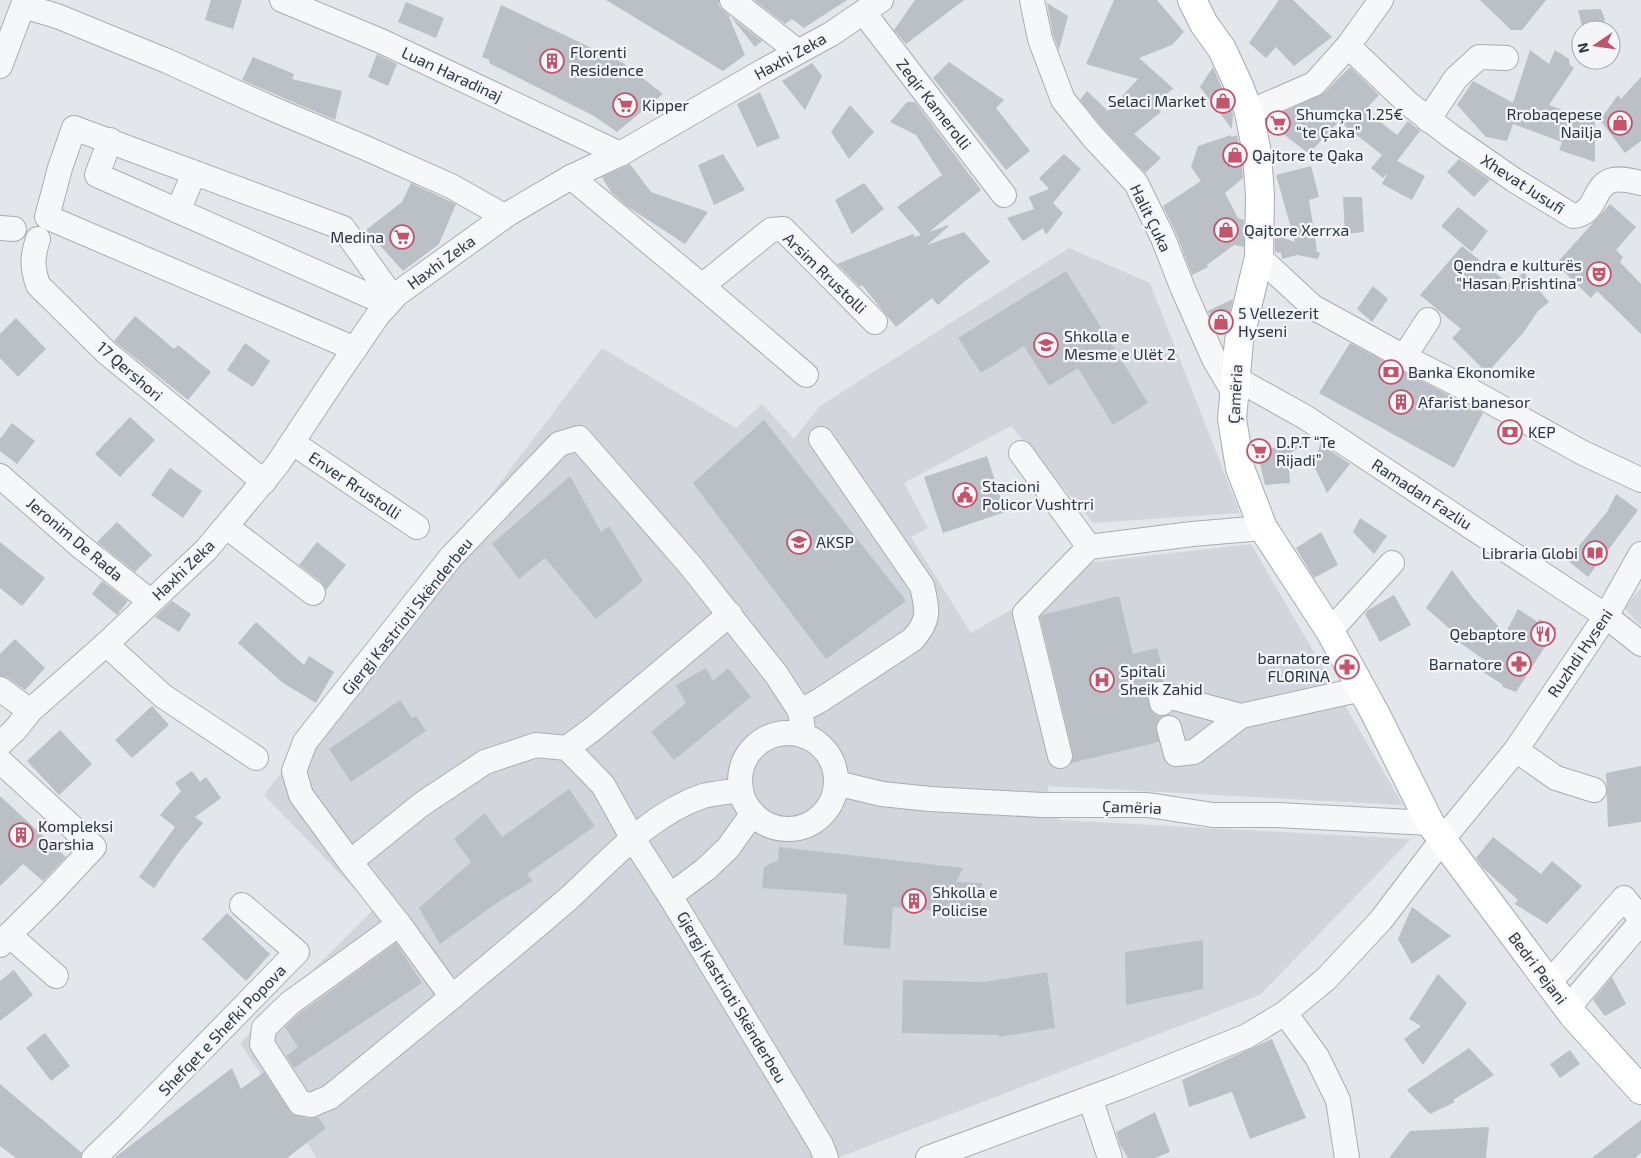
<svg xmlns="http://www.w3.org/2000/svg" width="1641" height="1158" font-family="'Exo 2',sans-serif">
<style>
.built{fill:#d2d6dc}
.building{fill:#bbc0c6}
.lines{fill:none;stroke-linecap:round;stroke-linejoin:round}
.minor-casing{stroke:#a9adb4;stroke-width:26}
.major-casing{stroke:#a4abb5;stroke-width:30}
.minor{stroke:#f6f7f9;stroke-width:24}
.major{stroke:#fff;stroke-width:28}
.labels{text-anchor:middle;stroke-width:4.5;stroke-linejoin:round;paint-order:stroke}
.poi-label{font-size:16px;fill:#2d3541;stroke:#f3f5f8;text-anchor:start}
.street-label{font-size:16px;fill:#2d3541;stroke:#f3f5f8}
</style>
<rect width="100%" height="100%" fill="#e3e6ea"/>
<g class="built">
<polygon points="1069,248 1150,283 1240,513 1093,523 1011,426 904,483 928,528 911,537 971,633 1094,562 1251,544 1403,805 1047,786 1059,820 1411,839 1260,995 837,1158 317,1158 240,1043 374,909 264,795 602,348 736,428 762,404 794,439 820,406"/>
<polygon points="1641,588 1641,624 1640,625 1624,608"/>
</g>
<g class="building">
<polygon points="211,0 242,0 233,29 205,20"/>
<polygon points="606,0 719,0 719,6 730,16 729,17 745,55 723,71"/>
<polygon points="754,0 847,0 804,28 792,19 785,24"/>
<polygon points="915,0 964,0 906,44 894,30"/>
<polygon points="1114,0 1157,0 1184,32 1172,45 1139,58 1175,90 1172,89 1156,106 1161,112 1134,134 1161,158 1145,173 1103,128 1080,100 1087,91 1108,111 1138,79 1086,64"/>
<polygon points="1279,0 1293,0 1332,37 1294,66 1276,47 1266,58 1249,43"/>
<polygon points="1480,0 1546,0 1522,30 1511,30"/>
<polygon points="406,2 444,18 436,38 398,22"/>
<polygon points="1047,3 1068,16 1059,50 1053,35"/>
<polygon points="501,5 623,63 663,94 617,132 594,116 489,63 490,60 482,57"/>
<polygon points="1601,9 1605,20 1599,30 1583,30 1578,10"/>
<polygon points="731,17 762,41 755,47"/>
<polygon points="1530,50 1549,64 1555,50 1569,59 1570,65 1574,68 1549,105 1595,122 1595,162 1559,150 1562,142 1513,124 1507,141 1486,137 1457,105 1473,81 1513,103"/>
<polygon points="377,54 397,64 388,86 368,77"/>
<polygon points="253,57 294,74 292,79 342,91 335,120 242,80"/>
<polygon points="949,62 1004,100 996,108 1030,151 1006,170 933,78"/>
<polygon points="812,63 822,76 805,110 782,81"/>
<polygon points="1213,67 1233,115 1232,129 1200,87"/>
<polygon points="1350,67 1379,95 1365,110 1397,135 1408,121 1420,131 1397,161 1425,176 1412,200 1382,184 1388,172 1383,178 1371,168 1382,155 1339,121 1309,154 1272,125 1278,114 1324,93"/>
<polygon points="1641,77 1641,141 1625,153 1600,120 1618,95 1621,99"/>
<polygon points="760,92 780,138 757,147 737,104"/>
<polygon points="907,102 915,102 981,190 929,232 948,225 948,227 927,245 964,232 990,262 965,281 938,305 932,298 896,327 862,285 860,287 837,264 913,234 915,237 921,235 897,207 942,175 916,135 890,122"/>
<polygon points="850,105 874,132 849,159 831,132"/>
<polygon points="1231,135 1231,137 1237,135 1241,155 1243,178 1225,193 1238,218 1244,220 1244,247 1234,245 1207,265 1208,267 1192,275 1176,233 1163,206 1201,181 1191,167 1198,146"/>
<polygon points="723,154 745,190 714,205 698,165"/>
<polygon points="1064,154 1081,169 1053,203 1063,213 1046,235 1043,228 1023,241 1007,218 1034,209 1029,197 1049,189 1039,178"/>
<polygon points="1459,159 1490,180 1474,197 1447,172"/>
<polygon points="630,164 651,192 708,212 685,244 628,207 611,192 602,177"/>
<polygon points="1311,166 1319,197 1309,200 1317,250 1315,251 1320,253 1318,259 1297,255 1282,259 1281,253 1275,252 1275,235 1295,242 1276,175"/>
<polygon points="411,183 456,204 439,244 403,271 366,230 402,202"/>
<polygon points="864,183 884,209 852,234 835,200"/>
<polygon points="1343,197 1362,197 1364,232 1345,234"/>
<polygon points="1610,204 1636,227 1616,250 1623,257 1620,262 1641,284 1641,334 1597,291 1591,298 1556,264"/>
<polygon points="1458,207 1488,231 1472,252 1441,226"/>
<polygon points="1462,246 1509,284 1524,272 1549,302 1538,311 1523,333 1487,373 1452,338 1461,329 1420,295"/>
<polygon points="1066,271 1148,403 1113,425 1078,368 1049,386 1024,346 981,373 958,338"/>
<polygon points="1373,286 1388,299 1372,322 1357,309"/>
<polygon points="1233,299 1225,334 1219,335 1208,311"/>
<polygon points="135,316 174,349 178,345 211,372 188,400 114,341"/>
<polygon points="16,318 46,349 18,377 0,358 0,334"/>
<polygon points="245,343 270,361 253,387 227,370"/>
<polygon points="1350,343 1483,413 1454,468 1319,393"/>
<polygon points="130,417 155,440 120,477 95,454"/>
<polygon points="764,420 906,601 826,659 693,483"/>
<polygon points="12,423 35,441 17,464 0,451 0,439"/>
<polygon points="1306,442 1283,459 1289,470 1290,483 1265,485 1257,451"/>
<polygon points="1320,444 1350,464 1327,493 1314,466"/>
<polygon points="987,456 1005,512 943,533 924,477"/>
<polygon points="170,468 202,491 183,518 151,495"/>
<polygon points="570,476 601,532 609,526 643,581 596,619 545,558 519,579 492,544"/>
<polygon points="1616,494 1638,510 1588,577 1567,560 1607,512"/>
<polygon points="1360,518 1387,536 1374,554 1353,532"/>
<polygon points="117,522 152,555 135,572 97,542"/>
<polygon points="1321,532 1338,565 1314,578 1296,548"/>
<polygon points="0,542 45,578 22,606 0,588"/>
<polygon points="317,542 346,565 326,590 321,582 299,565"/>
<polygon points="1452,570 1472,597 1505,634 1518,609 1538,622 1539,619 1557,628 1516,692 1503,687 1502,684 1478,669 1486,661 1456,640 1459,637 1426,608"/>
<polygon points="102,581 128,601 117,615 92,594"/>
<polygon points="1394,595 1411,625 1380,642 1365,614 1368,610"/>
<polygon points="1119,596 1133,654 1157,648 1165,678 1162,678 1163,681 1156,681 1150,684 1147,690 1147,696 1152,712 1157,716 1162,716 1159,719 1156,725 1159,742 1071,763 1073,759 1073,753 1040,617 1042,615"/>
<polygon points="172,601 191,614 179,632 155,617"/>
<polygon points="256,622 304,665 309,656 334,672 316,703 283,683 238,643"/>
<polygon points="15,639 45,668 25,690 8,678 0,676 0,654"/>
<polygon points="706,668 713,681 728,668 751,697 674,760 651,732 686,703 676,685"/>
<polygon points="400,700 412,718 416,716 426,731 351,782 329,749"/>
<polygon points="152,706 169,725 132,758 115,740"/>
<polygon points="60,730 92,764 59,795 27,761"/>
<polygon points="1641,766 1641,822 1608,827 1606,773"/>
<polygon points="192,771 200,782 206,777 221,798 195,817 203,823 180,851 154,888 139,877 175,827 160,815 181,791 175,783"/>
<polygon points="569,789 595,826 527,874 533,881 501,900 440,944 419,908 471,862 454,839 485,813 502,837"/>
<polygon points="0,796 66,857 43,881 23,864 0,886"/>
<polygon points="1493,837 1541,874 1552,861 1582,886 1547,924 1515,904 1518,900 1483,868 1476,858"/>
<polygon points="779,847 963,868 956,882 982,883 980,914 893,907 890,949 843,945 847,894 762,888 764,867 778,860"/>
<polygon points="1412,907 1451,936 1412,964 1398,939"/>
<polygon points="227,913 270,954 246,981 202,939"/>
<polygon points="1203,940 1203,989 1126,1005 1125,952"/>
<polygon points="396,943 422,983 294,1068 286,1056 298,1047 285,1027 299,1014"/>
<polygon points="14,970 33,995 0,1021 0,981"/>
<polygon points="1047,972 1055,1028 999,1037 999,1035 902,1033 903,980 984,982"/>
<polygon points="1438,974 1467,1003 1423,1065 1404,1039 1421,1026 1409,1019"/>
<polygon points="1612,977 1626,1004 1605,1016 1593,1000"/>
<polygon points="45,1033 70,1066 51,1081 26,1048"/>
<polygon points="1272,1039 1306,1118 1250,1139 1232,1092 1189,1107 1182,1080"/>
<polygon points="1469,1048 1494,1075 1453,1100 1455,1102 1430,1114 1407,1090"/>
<polygon points="1570,1050 1580,1064 1560,1078 1550,1064"/>
<polygon points="232,1068 241,1089 264,1072 292,1114 309,1119 318,1117 326,1128 287,1158 114,1158"/>
<polygon points="0,1084 82,1153 81,1158 16,1158 0,1146"/>
<polygon points="1155,1112 1170,1152 1155,1158 1128,1158 1120,1145 1116,1132"/>
<polygon points="1641,1120 1641,1153 1635,1158 1592,1158"/>
<polygon points="1489,1127 1486,1158 1389,1158 1410,1131"/>
</g>
<g class="lines">
<g class="minor-casing">
<g id="minor">
<polyline points="282,0 381,41 620,154"/>
<polyline points="732,0 797,51"/>
<polyline points="1032,0 1040,39 1063,100 1093,137 1136,183 1163,238 1183,289 1214,359 1234,393"/>
<polyline points="23,6 57,16 167,61 266,106 368,149 451,186 504,216"/>
<polyline points="864,13 1004,195"/>
<path d="M1348,46l61,58 43,33 62,43 59,36c25,-2 19,-31 40,-36 9,-2 19,1 28,3"/>
<polyline points="0,66 25,0"/>
<polyline points="1249,112 1314,84 1348,46 1381,0"/>
<polyline points="1428,120 1456,78 1479,57 1506,58"/>
<polyline points="110,140 97,175 388,304"/>
<polyline points="571,177 702,286 806,375"/>
<polyline points="178,211 194,173"/>
<polyline points="0,228 14,229"/>
<path d="M38,239c-6,18 -6,28 0,46l69,68 157,129"/>
<polyline points="1259,257 1313,307 1404,357 1475,393 1583,453 1641,480"/>
<polyline points="702,286 771,230 783,229 875,322"/>
<polyline points="355,349 47,217 60,168 74,128 343,228 393,298"/>
<polyline points="1404,357 1428,320"/>
<polyline points="1235,378 1305,417 1606,616 1641,644"/>
<polyline points="293,443 417,527"/>
<polyline points="1021,453 1089,547"/>
<polyline points="0,476 80,546 150,601"/>
<polyline points="227,527 313,593"/>
<polyline points="1330,631 1392,563"/>
<polyline points="106,644 163,696 256,758"/>
<polyline points="0,689 30,711"/>
<polyline points="1162,703 1160,694 1241,716 1362,689"/>
<path d="M800,711l19,-10 93,-61c18,-19 16,-30 10,-54l-101,-147"/>
<polyline points="1169,728 1176,754 1194,752 1241,716"/>
<circle cx="788" cy="781" r="48"/>
<polyline points="0,744 15,730 30,711 106,644 206,550 277,465 334,379 378,315 397,294 508,214 571,177 620,154 765,70 831,34 881,0"/>
<polyline points="567,748 594,728 730,614"/>
<polyline points="1516,750 1556,778 1594,790"/>
<polyline points="1060,756 1025,613 1089,547 1192,534 1263,528"/>
<polyline points="0,761 94,847 49,895 9,935"/>
<polyline points="836,783 882,794 930,799 1042,805 1148,805 1213,815 1277,815 1430,823"/>
<path d="M741,790c-12,2 -26,3 -38,6 -54,18 -94,66 -135,103 -38,33 -77,65 -116,98l-53,-73 -49,-62 -49,-67 -7,-24 11,-29 146,-185 108,-113 20,-6 111,127 86,109 24,37 4,25"/>
<polyline points="350,862 422,804 485,762 536,745 567,748 603,785 633,839 670,896 821,1145 826,1158"/>
<polyline points="670,896 706,869 728,848 753,813"/>
<polyline points="399,924 290,1003 264,1028 262,1044 300,1103 311,1105 330,1097 452,997"/>
<polyline points="0,945 9,935 56,976"/>
<polyline points="1549,983 1624,898 1641,919"/>
<polyline points="1568,1008 1641,922"/>
<polyline points="1285,1013 1317,1057 1338,1100 1347,1158"/>
<polyline points="1090,1098 1110,1158"/>
<polyline points="94,1158 130,1123 297,952 242,905"/>
<polyline points="928,1158 1120,1087 1247,1036 1285,1013 1326,979 1381,920 1442,840 1516,750 1606,616 1641,554"/>
</g>
</g>
<g class="major-casing">
<polyline id="major" points="1192,0 1204,24 1222,49 1239,86 1249,112 1257,153 1260,196 1259,257 1239,341 1232,419 1240,468 1263,528 1330,631 1375,713 1430,823 1573,1015 1641,1090"/>
</g>
<use href="#minor" class="minor"/>
<use href="#major" class="major"/>
</g>
<defs>
<g id="building-ring" transform="scale(1.25)"><circle r="9.5" fill="#f3f5f8" stroke="#c2556b" stroke-width="1.5"/><path d="M-4-6H4V6H1V3H-1V6H-4ZM-2.5-4.3h1.7v1.8h-1.7ZM.8-4.3h1.7v1.8H.8ZM-2.5-1h1.7V.8h-1.7ZM.8-1h1.7V.8H.8Z" fill="#c2556b"/></g>
<g id="shop-ring" transform="scale(1.25)"><circle r="9.5" fill="#f3f5f8" stroke="#c2556b" stroke-width="1.5"/><path d="M-5-2.5h2.3a2.7 3.5 0 0 1 5.4 0H5L5.5 6h-11ZM-1.5-2.5h3a1.5 2.3 0 0 0-3 0Z" fill="#c2556b"/></g>
<g id="supermarket-ring" transform="scale(1.25)"><circle r="9.5" fill="#f3f5f8" stroke="#c2556b" stroke-width="1.5"/><path d="M-6-5.5h2.5l.6 2H6L4.5 2H-2.5L-4.4-4H-6ZM-1.5 3.2a1.3 1.3 0 1 0 .1 0ZM3 3.2a1.3 1.3 0 1 0 .1 0Z" fill="#c2556b"/></g>
<g id="theatre-ring" transform="scale(1.25)"><circle r="9.5" fill="#f3f5f8" stroke="#c2556b" stroke-width="1.5"/><path d="M-5-5.5Q0-4 5-5.5V0Q5 5 0 6Q-5 5-5 0ZM-3.3-2.5H-1v1.5H-3.3ZM1-2.5H3.3v1.5H1ZM-2.8 1Q0 5.5 2.8 1Z" fill="#c2556b"/></g>
<g id="school-ring" transform="scale(1.25)"><circle r="9.5" fill="#f3f5f8" stroke="#c2556b" stroke-width="1.5"/><path d="M0-5L7-2L0 1L-7-2ZM-4 1L0 2.5L4 1V4Q0 6-4 4Z" fill="#c2556b"/></g>
<g id="bank-ring" transform="scale(1.25)"><circle r="9.5" fill="#f3f5f8" stroke="#c2556b" stroke-width="1.5"/><path d="M-6-4H6V4H-6ZM0-2.3a2.3 2.3 0 1 0 0 4.6a2.3 2.3 0 1 0 0-4.6Z" fill="#c2556b"/></g>
<g id="civic-ring" transform="scale(1.25)"><circle r="9.5" fill="#f3f5f8" stroke="#c2556b" stroke-width="1.5"/><path d="M-.6-6.5H3V-4.5H.6V-3L4-1V1h2V6H-6V1h2V-1L-.6-3ZM-1.2 2.5V6h2.4V2.5Z" fill="#c2556b"/></g>
<g id="university-ring" transform="scale(1.25)"><circle r="9.5" fill="#f3f5f8" stroke="#c2556b" stroke-width="1.5"/><path d="M0-5L7-2L0 1L-7-2ZM-4 1L0 2.5L4 1V4Q0 6-4 4Z" fill="#c2556b"/></g>
<g id="library-ring" transform="scale(1.25)"><circle r="9.5" fill="#f3f5f8" stroke="#c2556b" stroke-width="1.5"/><path d="M-6-4Q-3-5.5-.7-3.5V5Q-3 3-6 4ZM6-4Q3-5.5 .7-3.5V5Q3 3 6 4Z" fill="#c2556b"/></g>
<g id="restaurant-ring" transform="scale(1.25)"><circle r="9.5" fill="#f3f5f8" stroke="#c2556b" stroke-width="1.5"/><path d="M-5-6h1v4h1v-4h1v4h1v-4h1v5L-1.5 .5V6h-2V.5L-5-1ZM5-6V6H3V1.5H1.5Q1.5-4 5-6Z" fill="#c2556b"/></g>
<g id="pharmacy-ring" transform="scale(1.25)"><circle r="9.5" fill="#f3f5f8" stroke="#c2556b" stroke-width="1.5"/><path d="M-2-6h4v4h4v4h-4v4h-4v-4h-4v-4h4Z" fill="#c2556b"/></g>
<g id="hospital-ring" transform="scale(1.25)"><circle r="9.5" fill="#f3f5f8" stroke="#c2556b" stroke-width="1.5"/><path d="M-5-5h3v3.5h4V-5h3V5h-3V1.5h-4V5h-3Z" fill="#c2556b"/></g>
</defs>
<g fill-rule="evenodd">
<use href="#building-ring" x="552" y="61"/>
<use href="#shop-ring" x="1223" y="101"/>
<use href="#supermarket-ring" x="625" y="105"/>
<use href="#supermarket-ring" x="1278" y="123"/>
<use href="#shop-ring" x="1620" y="123"/>
<use href="#shop-ring" x="1235" y="155"/>
<use href="#shop-ring" x="1226" y="230"/>
<use href="#supermarket-ring" x="402" y="237"/>
<use href="#theatre-ring" x="1599" y="274"/>
<use href="#shop-ring" x="1221" y="322"/>
<use href="#school-ring" x="1046" y="345"/>
<use href="#bank-ring" x="1391" y="372"/>
<use href="#building-ring" x="1401" y="402"/>
<use href="#bank-ring" x="1510" y="432"/>
<use href="#supermarket-ring" x="1259" y="451"/>
<use href="#civic-ring" x="965" y="495"/>
<use href="#university-ring" x="799" y="542"/>
<use href="#library-ring" x="1595" y="553"/>
<use href="#restaurant-ring" x="1543" y="634"/>
<use href="#pharmacy-ring" x="1519" y="664"/>
<use href="#pharmacy-ring" x="1347" y="667"/>
<use href="#hospital-ring" x="1102" y="680"/>
<use href="#building-ring" x="21" y="835"/>
<use href="#building-ring" x="914" y="901"/>
</g>
<g class="labels">
<g class="poi-label">
<text x="570" y="58">Florenti<tspan x="570" dy="18">Residence</tspan></text>
<text x="1206" y="107" text-anchor="end">Selaci Market</text>
<text x="642" y="111">Kipper</text>
<text x="1296" y="120">Shumçka 1.25€<tspan x="1296" dy="18">“te Çaka”</tspan></text>
<text x="1602" y="120" text-anchor="end">Rrobaqepese<tspan x="1602" dy="18">Nailja</tspan></text>
<text x="1252" y="161">Qajtore te Qaka</text>
<text x="1244" y="236">Qajtore Xerrxa</text>
<text x="384" y="243" text-anchor="end">Medina</text>
<text x="1582" y="271" text-anchor="end">Qendra e kulturës<tspan x="1582" dy="18">"Hasan Prishtina"</tspan></text>
<text x="1238" y="319">5 Vellezerit<tspan x="1238" dy="18">Hyseni</tspan></text>
<text x="1064" y="342">Shkolla e<tspan x="1064" dy="18">Mesme e Ulët 2</tspan></text>
<text x="1408" y="378">Banka Ekonomike</text>
<text x="1418" y="408">Afarist banesor</text>
<text x="1528" y="438">KEP</text>
<text x="1276" y="448">D.P.T “Te<tspan x="1276" dy="18">Rijadi”</tspan></text>
<text x="982" y="492">Stacioni<tspan x="982" dy="18">Policor Vushtrri</tspan></text>
<text x="816" y="548">AKSP</text>
<text x="1578" y="559" text-anchor="end">Libraria Globi</text>
<text x="1526" y="640" text-anchor="end">Qebaptore</text>
<text x="1330" y="664" text-anchor="end">barnatore<tspan x="1330" dy="18">FLORINA</tspan></text>
<text x="1502" y="670" text-anchor="end">Barnatore</text>
<text x="1120" y="677">Spitali<tspan x="1120" dy="18">Sheik Zahid</tspan></text>
<text x="38" y="832">Kompleksi<tspan x="38" dy="18">Qarshia</tspan></text>
<text x="932" y="898">Shkolla e<tspan x="932" dy="18">Policise</tspan></text>
</g>
<g class="street-label">
<text transform="translate(790 56) rotate(-29)" y="6">Haxhi Zeka</text>
<text transform="translate(452 74) rotate(25)" y="6">Luan Haradinaj</text>
<text transform="translate(934 104) rotate(52)" y="6">Zeqir Kamerolli</text>
<text transform="translate(1523 184) rotate(33)" y="6">Xhevat Jusufi</text>
<text transform="translate(1151 218) rotate(64)" y="6">Halit Çuka</text>
<text transform="translate(441 262) rotate(-36)" y="6">Haxhi Zeka</text>
<text transform="translate(825 273) rotate(44)" y="6">Arsim Rrustolli</text>
<text transform="translate(130 371) rotate(41)" y="6">17 Qershori</text>
<text transform="translate(1235 394) rotate(-87)" y="6">Çamëria</text>
<text transform="translate(355 485) rotate(34)" y="6">Enver Rrustolli</text>
<text transform="translate(1422 494) rotate(33)" y="6">Ramadan Fazliu</text>
<text transform="translate(75 539) rotate(40)" y="6">Jeronim De Rada</text>
<text transform="translate(183 570) rotate(-44)" y="6">Haxhi Zeka</text>
<text transform="translate(407 616) rotate(-51)" y="6">Gjergj Kastrioti Skënderbeu</text>
<text transform="translate(1580 653) rotate(-56)" y="6">Ruzhdi Hyseni</text>
<text transform="translate(1132 807) rotate(2)" y="6">Çamëria</text>
<text transform="translate(1538 968) rotate(53)" y="6">Bedri Pejani</text>
<text transform="translate(732 997) rotate(59)" y="6">Gjergj Kastrioti Skënderbeu</text>
<text transform="translate(222 1030) rotate(-46)" y="6">Shefqet e Shefki Popova</text>
</g>
</g>
<g transform="translate(1596 45) rotate(257)"><circle r="24" fill="#f3f5f8" stroke="#a4a8af"/>
<path d="M0-4L9 19L0 12L-9 19Z" fill="#c2556b"/>
<text y="-8" font-size="14" font-weight="bold" text-anchor="middle" fill="#2d3541">N</text>
</g>
</svg>
